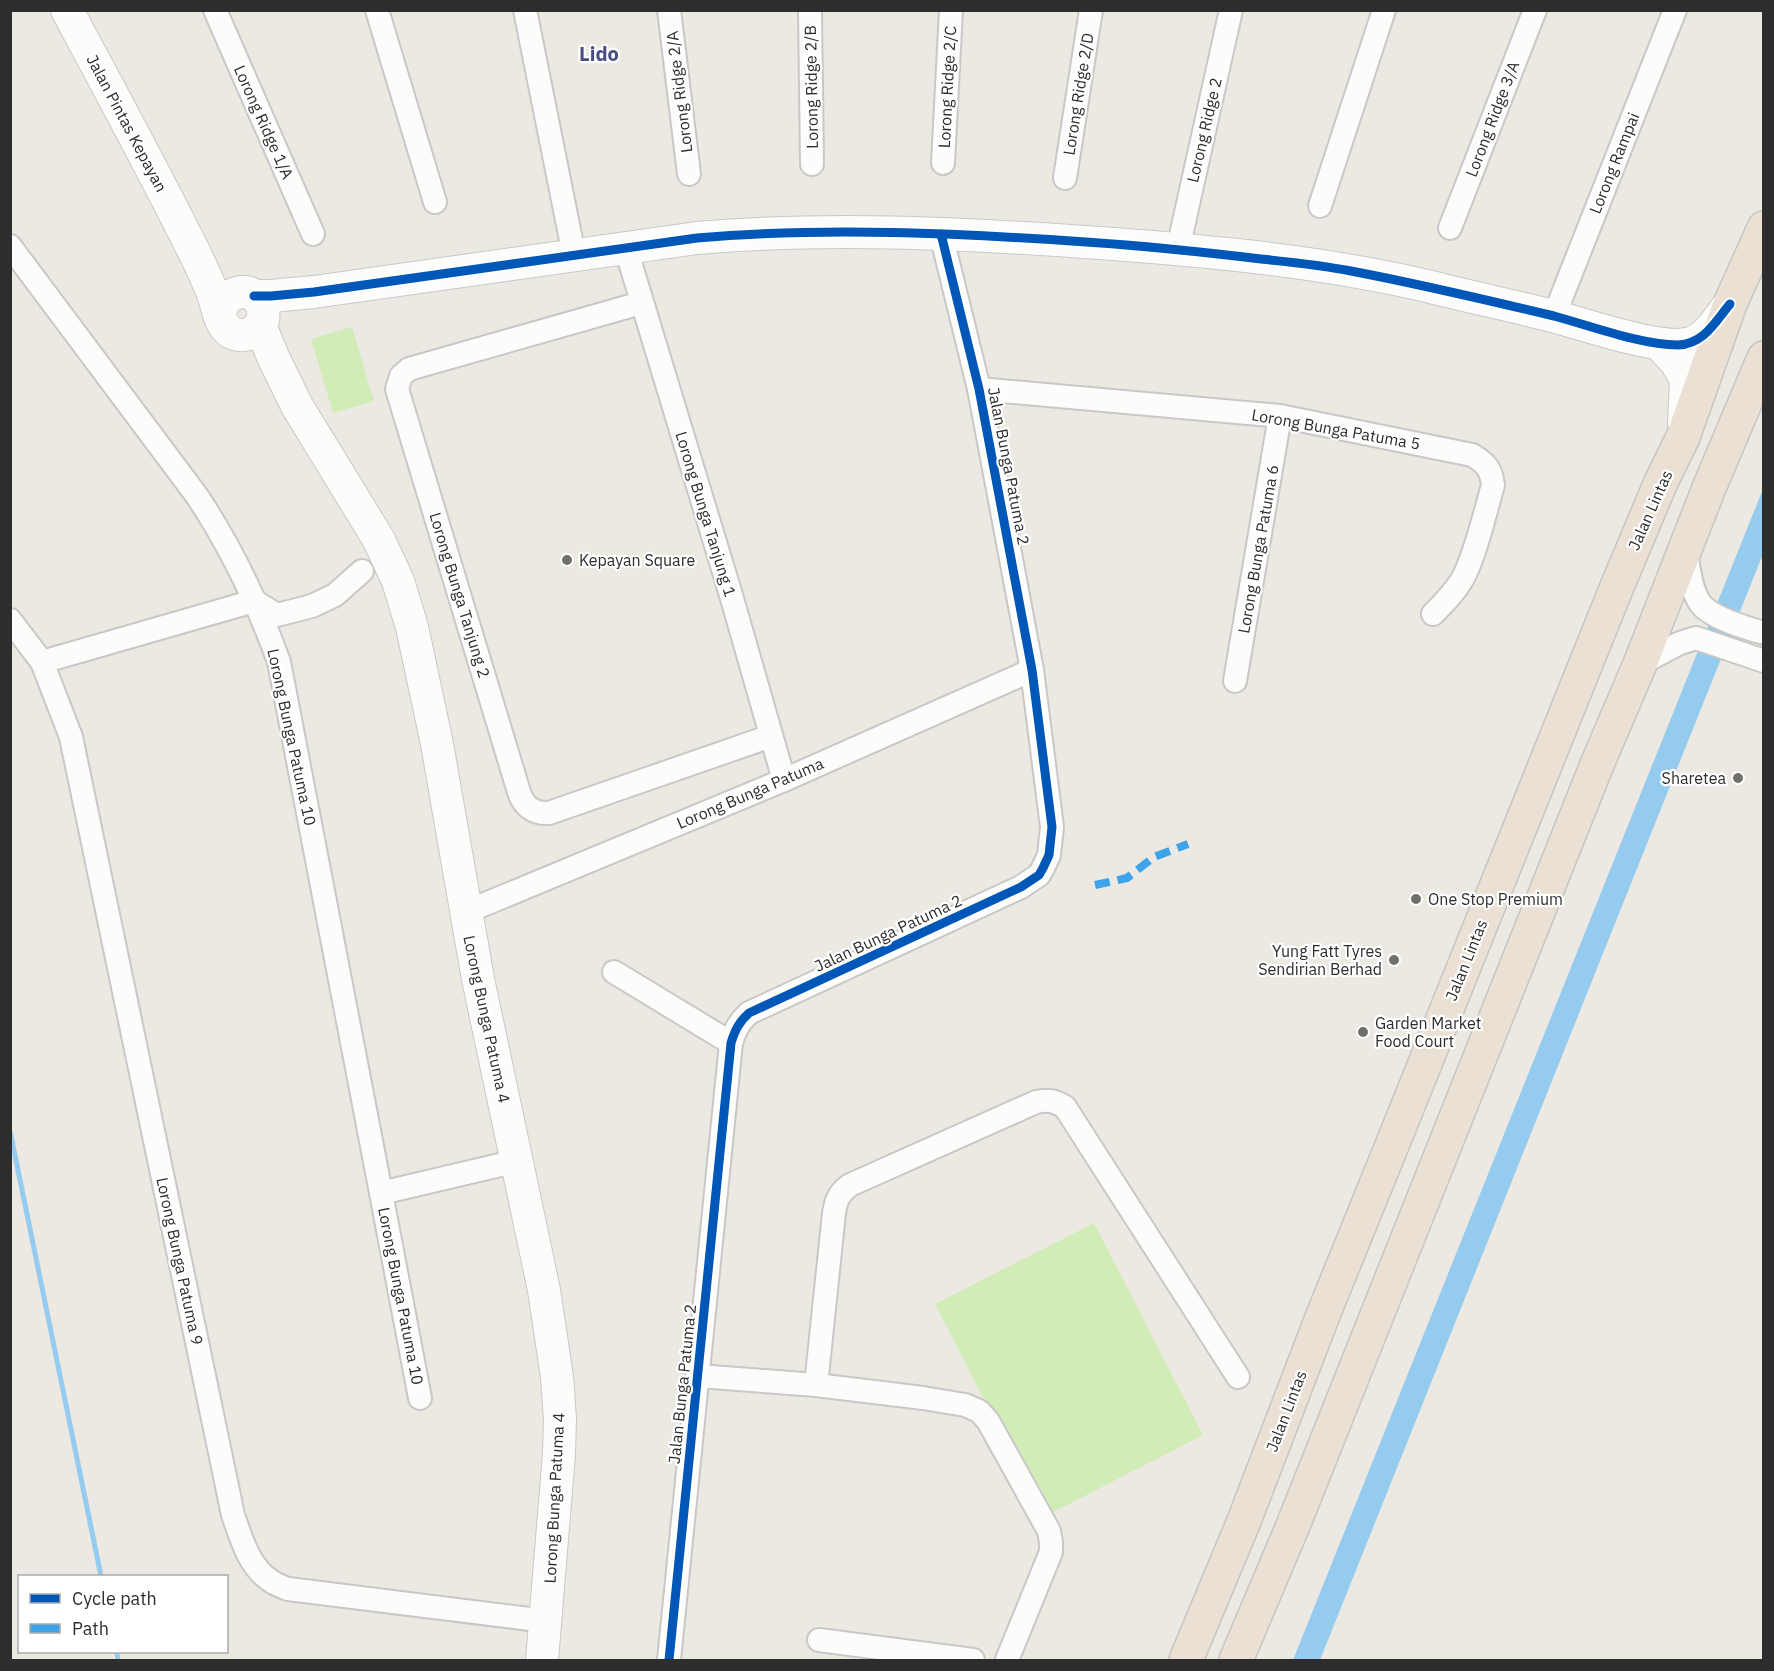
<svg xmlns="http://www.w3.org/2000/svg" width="1774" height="1671" font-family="'IBM Plex Sans',sans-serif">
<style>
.pitch{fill:#d2ecb8}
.water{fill:#95cbee}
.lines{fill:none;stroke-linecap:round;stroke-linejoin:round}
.stream{stroke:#95cbee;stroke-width:5}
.street-casing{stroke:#c9c8c7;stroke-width:26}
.secondary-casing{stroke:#c9c8c7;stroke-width:34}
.highway-casing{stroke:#c6c5c3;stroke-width:36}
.street{stroke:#fcfcfb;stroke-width:22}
.secondary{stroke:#fcfcfb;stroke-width:32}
.highway{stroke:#eae1d4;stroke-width:33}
.quiet{stroke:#3ea3eb;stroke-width:8;stroke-dasharray:15 8;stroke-linecap:butt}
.cycleway-casing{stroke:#fff;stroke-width:13}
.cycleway{stroke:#0057b8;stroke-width:9}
.poi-dot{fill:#706f6c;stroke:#fff;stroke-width:2}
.labels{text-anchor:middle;stroke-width:4.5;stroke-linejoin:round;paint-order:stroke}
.street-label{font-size:16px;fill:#2d2d2d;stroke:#fff}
.poi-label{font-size:16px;fill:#2d2d2d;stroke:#fff;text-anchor:start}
.quarter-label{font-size:20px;font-weight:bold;fill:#4b4d80;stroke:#fff}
</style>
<rect width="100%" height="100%" fill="#ece9e2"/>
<g class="pitch">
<polygon points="352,327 374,401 333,413 311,339"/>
<polygon points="1094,1223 1203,1435 1044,1517 935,1304"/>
</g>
<polygon class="water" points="1763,489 1763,554 1320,1660 1293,1660"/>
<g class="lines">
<g class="stream">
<polyline points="10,1131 101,1576"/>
<polyline points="117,1652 118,1660"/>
</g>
<g class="street-casing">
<g id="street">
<polyline points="215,10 313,234"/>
<polyline points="377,10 435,202"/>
<polyline points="525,10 574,255"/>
<polyline points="669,10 689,174"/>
<polyline points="810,10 812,164"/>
<polyline points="943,163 951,10"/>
<polyline points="1065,178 1091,10"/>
<polyline points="1320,206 1384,10"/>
<polyline points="1450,228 1535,10"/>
<path d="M10,246l187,250c34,51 61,108 82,166l102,531 136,-32"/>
<polyline points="626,249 731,595 784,780"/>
<polyline points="1178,249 1231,10"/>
<path d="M641,303l-232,66 -8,7 -4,13 122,403c5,15 15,22 30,21l222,-77"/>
<polyline points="1554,316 1675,10"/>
<path d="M979,389l301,27 192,39c14,8 19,14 21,30 -8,28 -17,68 -30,93 -8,14 -19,25 -30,36"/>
<path d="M1685,549c4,17 5,40 15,54 11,15 46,25 64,30"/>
<path d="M10,620l32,42 29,75 162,778c8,23 16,52 38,66 5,4 12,6 17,8l258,32"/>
<polyline points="42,662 254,601 277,615 312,606 335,595 362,571"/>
<polyline points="1640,664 1680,643 1696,638 1764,661"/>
<polyline points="1235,681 1280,416"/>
<polyline points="466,912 784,780 1032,670"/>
<polyline points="614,972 731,1043"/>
<polyline points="381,1193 420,1398"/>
<polyline points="698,1376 816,1385 923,1398 965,1405 979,1411 988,1421 1049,1531 1051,1542 1051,1552 1007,1660"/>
<path d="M816,1385l18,-172c2,-13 5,-20 16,-28l186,-83c12,-3 19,-1 29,5l173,270"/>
<polyline points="819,1640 973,1660"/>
<path d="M669,1660l62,-617c4,-13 8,-21 18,-30l272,-126 18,-12 4,-7 6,-13 3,-28 -20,-157 -53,-281 -38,-155"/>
</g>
</g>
<g class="secondary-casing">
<g id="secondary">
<path d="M67,10c40,75 81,150 119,226 10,19 19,38 27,58 4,10 5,25 13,34 9,11 27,9 35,-4 2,-3 3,-8 2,-13 -3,-28 -43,-24 -43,6"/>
<path d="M254,296h17l43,-4 383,-54c129,-11 259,-5 388,4 114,8 230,18 342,44 43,11 87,20 129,31 31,8 107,35 135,26 16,-5 27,-24 37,-37"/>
<polyline points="260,325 274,359 297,406 379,540 398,581 412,627 437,744 478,979 544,1290 557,1377 560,1419 559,1454 542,1660"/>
<polyline points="1659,344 1676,362 1686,380 1684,423"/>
</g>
</g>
<g class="highway-casing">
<g id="highway">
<polyline points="1186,1660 1244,1521 1323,1315 1397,1133 1616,589 1661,482 1683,437 1730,304 1764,228"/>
<polyline points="1236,1660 1292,1528 1540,907 1598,762 1640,664 1709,488 1764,358"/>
</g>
</g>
<use href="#street" class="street"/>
<use href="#secondary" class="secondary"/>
<use href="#highway" class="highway"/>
<polyline class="quiet" points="1095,885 1127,878 1154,857 1188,844"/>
<g class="cycleway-casing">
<g id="cycleway">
<path d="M254,296h17l43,-4 383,-54c129,-11 260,-5 389,4 59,4 117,10 175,17 30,3 60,6 90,12 68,13 136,29 203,45 37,10 87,29 124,29 26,-1 37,-23 52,-41"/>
<path d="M669,1660l62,-617c4,-13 8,-21 18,-30l272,-126 18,-12 4,-7 6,-13 3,-28 -20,-157 -53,-281 -38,-155"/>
</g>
</g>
<use href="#cycleway" class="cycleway"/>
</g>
<g class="poi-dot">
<circle cx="567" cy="560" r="6"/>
<circle cx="1738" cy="778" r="6"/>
<circle cx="1416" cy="899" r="6"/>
<circle cx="1394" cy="960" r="6"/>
<circle cx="1363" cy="1032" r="6"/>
</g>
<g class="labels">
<g class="street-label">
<text transform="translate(811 87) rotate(-91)" y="6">Lorong Ridge 2/B</text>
<text transform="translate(947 87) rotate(-87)" y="6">Lorong Ridge 2/C</text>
<text transform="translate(679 92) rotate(-97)" y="6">Lorong Ridge 2/A</text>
<text transform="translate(1078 94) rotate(-81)" y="6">Lorong Ridge 2/D</text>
<text transform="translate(1492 119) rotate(-69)" y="6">Lorong Ridge 3/A</text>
<text transform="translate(264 122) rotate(66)" y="6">Lorong Ridge 1/A</text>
<text transform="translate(127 123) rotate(62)" y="6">Jalan Pintas Kepayan</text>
<text transform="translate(1204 130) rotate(-77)" y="6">Lorong Ridge 2</text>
<text transform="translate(1614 163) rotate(-68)" y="6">Lorong Rampai</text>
<text transform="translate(1336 429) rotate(10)" y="6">Lorong Bunga Patuma 5</text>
<text transform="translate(1009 466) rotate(79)" y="6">Jalan Bunga Patuma 2</text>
<text transform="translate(1650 510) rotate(-66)" y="6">Jalan Lintas</text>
<text transform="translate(706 514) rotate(73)" y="6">Lorong Bunga Tanjung 1</text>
<text transform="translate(1258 549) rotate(-80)" y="6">Lorong Bunga Patuma 6</text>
<text transform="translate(460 595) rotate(73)" y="6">Lorong Bunga Tanjung 2</text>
<text transform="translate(292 737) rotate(78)" y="6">Lorong Bunga Patuma 10</text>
<text transform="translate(750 793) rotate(-23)" y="6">Lorong Bunga Patuma</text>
<text transform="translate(888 933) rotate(-25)" y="6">Jalan Bunga Patuma 2</text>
<text transform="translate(1466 960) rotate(-68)" y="6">Jalan Lintas</text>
<text transform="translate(487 1019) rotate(78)" y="6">Lorong Bunga Patuma 4</text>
<text transform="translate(180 1261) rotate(78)" y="6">Lorong Bunga Patuma 9</text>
<text transform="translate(401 1296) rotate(79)" y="6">Lorong Bunga Patuma 10</text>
<text transform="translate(682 1384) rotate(-84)" y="6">Jalan Bunga Patuma 2</text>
<text transform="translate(1286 1411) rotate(-69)" y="6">Jalan Lintas</text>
<text transform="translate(554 1498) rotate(-87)" y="6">Lorong Bunga Patuma 4</text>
</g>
<g class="poi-label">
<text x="579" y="566">Kepayan Square</text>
<text x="1726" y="784" text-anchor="end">Sharetea</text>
<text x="1428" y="905">One Stop Premium</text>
<text x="1382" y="957" text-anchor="end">Yung Fatt Tyres<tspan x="1382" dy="18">Sendirian Berhad</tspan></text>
<text x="1375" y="1029">Garden Market<tspan x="1375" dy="18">Food Court</tspan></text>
</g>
<g class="quarter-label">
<text x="599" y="61">Lido</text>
</g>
</g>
<rect width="1774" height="1671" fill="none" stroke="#2d2d2d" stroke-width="24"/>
<rect x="18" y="1575" width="210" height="78" fill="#ffffff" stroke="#ababab" stroke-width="1.5"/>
<rect x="30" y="1594" width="30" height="9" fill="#0057b8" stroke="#ababab" stroke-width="1.5"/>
<text x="72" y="1605" font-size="18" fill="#2d2d2d">Cycle path</text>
<rect x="30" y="1624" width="30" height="9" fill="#3ea3eb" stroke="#ababab" stroke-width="1.5"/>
<text x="72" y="1635" font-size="18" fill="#2d2d2d">Path</text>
</svg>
